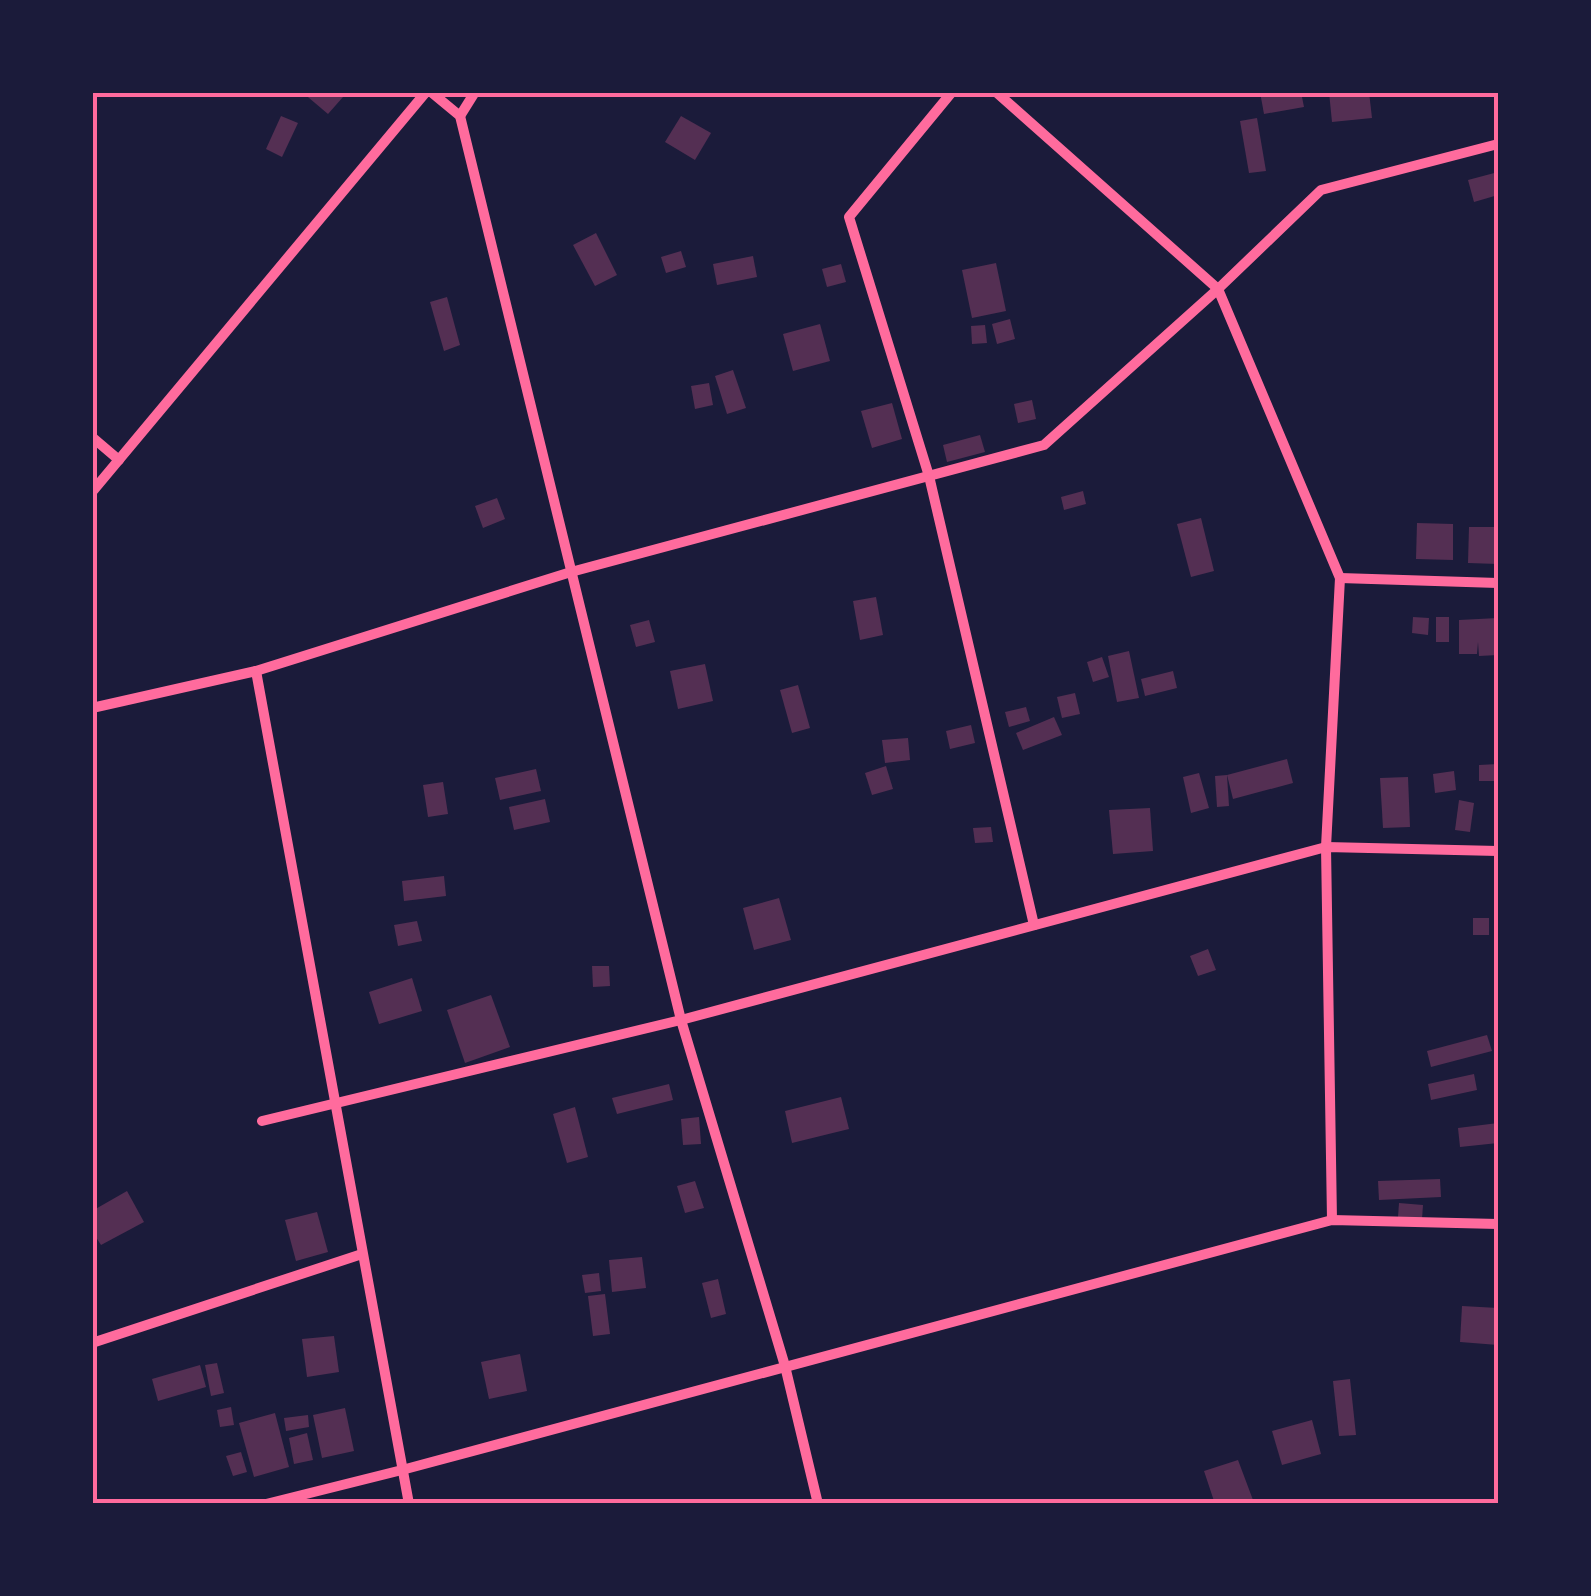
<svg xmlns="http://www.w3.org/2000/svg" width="1591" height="1596" font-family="'IBM Plex Sans',sans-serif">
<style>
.building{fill:#542f53}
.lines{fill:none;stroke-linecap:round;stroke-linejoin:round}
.minor{stroke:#ff6b9d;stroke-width:10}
.neatline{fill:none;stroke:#ff6b9d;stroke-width:4}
</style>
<rect width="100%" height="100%" fill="#1b1b3a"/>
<g class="building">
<polygon points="302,92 337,92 343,97 328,114"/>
<polygon points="1260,92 1301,92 1304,107 1264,114"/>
<polygon points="1329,92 1369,92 1372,118 1332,122"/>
<polygon points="281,116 298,123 282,157 266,149"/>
<polygon points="681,116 711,133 695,160 665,142"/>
<polygon points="1257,118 1266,171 1249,173 1240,121"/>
<polygon points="1498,172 1498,195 1474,202 1468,180"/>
<polygon points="596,233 617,275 595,286 573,245"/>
<polygon points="681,251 686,267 666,273 661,257"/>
<polygon points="753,256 757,277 717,285 713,264"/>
<polygon points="996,263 1006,311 972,318 962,270"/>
<polygon points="841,264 846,282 827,287 822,269"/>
<polygon points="447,297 460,345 444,351 430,302"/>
<polygon points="1010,319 1015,339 997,344 992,324"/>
<polygon points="820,324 830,361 793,371 783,334"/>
<polygon points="985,325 987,343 972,344 971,326"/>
<polygon points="733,370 746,408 727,414 715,376"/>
<polygon points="709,383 713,405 695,409 691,386"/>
<polygon points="1032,400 1036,419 1018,423 1014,404"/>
<polygon points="892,403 902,439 872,448 861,411"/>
<polygon points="980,435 985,452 947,462 943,445"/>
<polygon points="1083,491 1086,504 1064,510 1061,497"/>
<polygon points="497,498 505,519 483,528 475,506"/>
<polygon points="1201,518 1214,571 1191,577 1177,524"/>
<polygon points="1417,523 1453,524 1453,560 1416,559"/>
<polygon points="1469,527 1498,527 1498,564 1468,563"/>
<polygon points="876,597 883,635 860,640 853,601"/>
<polygon points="1413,617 1429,618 1428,635 1412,633"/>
<rect x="1436" y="617" width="13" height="25"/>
<polygon points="1498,618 1498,655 1479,656 1478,642 1477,654 1459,654 1459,620"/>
<polygon points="649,620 655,642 636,647 630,625"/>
<polygon points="1129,651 1139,698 1117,702 1108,656"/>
<polygon points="1102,657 1109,677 1093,682 1087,662"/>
<polygon points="705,664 713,701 678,709 670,671"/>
<polygon points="1173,671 1177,688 1145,696 1141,679"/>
<polygon points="798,685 810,728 792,733 780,690"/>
<polygon points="1075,693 1080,714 1062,718 1057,697"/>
<polygon points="1026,707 1030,721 1009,727 1005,712"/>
<polygon points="1054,717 1062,735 1023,750 1016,733"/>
<polygon points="971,725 975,743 950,749 946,731"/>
<polygon points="908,738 910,760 885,763 882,740"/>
<polygon points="1287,759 1293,783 1233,799 1227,775"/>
<polygon points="1498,764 1498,781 1479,781 1479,765"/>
<polygon points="886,766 893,789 872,795 865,773"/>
<polygon points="536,769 541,791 500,800 495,778"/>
<polygon points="1454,771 1456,790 1435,793 1433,774"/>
<polygon points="1199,773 1209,808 1191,813 1183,777"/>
<polygon points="1227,775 1229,806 1217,807 1215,776"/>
<polygon points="1408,777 1410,827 1383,828 1380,778"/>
<polygon points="443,782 448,814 428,817 423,785"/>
<polygon points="545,799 550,822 514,830 509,807"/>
<polygon points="1459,800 1474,803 1470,832 1455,830"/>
<polygon points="1150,808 1153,851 1113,854 1109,810"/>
<polygon points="991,827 993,842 975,843 973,828"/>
<polygon points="444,876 446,896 404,901 402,881"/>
<polygon points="779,898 791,940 754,950 743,908"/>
<rect x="1473" y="918" width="16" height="17"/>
<polygon points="417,921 422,941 398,946 394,925"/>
<polygon points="1208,949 1216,970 1198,976 1190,956"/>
<polygon points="592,966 609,966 610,986 593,987"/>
<polygon points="412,978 422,1011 379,1024 369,992"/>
<polygon points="491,995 510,1047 465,1063 447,1010"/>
<polygon points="1487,1035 1492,1051 1431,1067 1427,1051"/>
<polygon points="1474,1074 1477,1090 1431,1100 1428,1084"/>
<polygon points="669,1084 673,1100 617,1114 612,1098"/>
<polygon points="841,1097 849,1129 792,1143 785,1111"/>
<polygon points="575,1107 588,1157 567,1163 553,1114"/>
<polygon points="699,1117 701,1144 683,1145 681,1119"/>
<polygon points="1498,1123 1498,1143 1460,1147 1458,1128"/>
<polygon points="1440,1179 1441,1197 1379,1200 1378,1181"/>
<polygon points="695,1181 704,1208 685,1213 677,1186"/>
<polygon points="127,1191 144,1222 101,1245 92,1231 92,1211"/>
<polygon points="1399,1203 1423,1205 1422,1219 1398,1217"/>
<polygon points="317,1212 328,1252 296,1261 285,1220"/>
<polygon points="642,1257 646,1288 612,1292 609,1260"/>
<polygon points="599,1273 601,1291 585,1293 582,1275"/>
<polygon points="718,1279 726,1314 711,1318 702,1283"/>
<polygon points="605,1294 610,1334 593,1336 588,1296"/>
<polygon points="1462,1306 1498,1308 1498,1345 1460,1342"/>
<polygon points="334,1336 339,1372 307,1377 302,1339"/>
<polygon points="520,1354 527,1391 489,1399 481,1362"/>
<polygon points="217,1363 224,1393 211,1396 205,1365"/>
<polygon points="200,1365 206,1387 158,1401 152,1379"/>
<polygon points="1350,1379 1356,1435 1339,1436 1333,1381"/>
<polygon points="231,1407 234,1425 220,1427 217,1410"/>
<polygon points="345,1408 354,1451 322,1458 313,1415"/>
<polygon points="275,1413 289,1467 254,1477 239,1423"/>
<polygon points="308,1415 309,1427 286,1431 284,1418"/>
<polygon points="1312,1420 1321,1454 1282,1465 1272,1431"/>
<polygon points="307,1433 313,1460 294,1464 289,1438"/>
<polygon points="241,1452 247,1472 233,1476 226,1456"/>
<polygon points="1238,1460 1253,1500 1215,1504 1204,1471"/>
</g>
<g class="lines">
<g class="minor">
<polyline points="431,92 460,116 681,1020 785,1366 818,1504"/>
<polyline points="952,92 849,217 929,476 1034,925"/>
<polyline points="996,92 1218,289 1340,578 1326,847 1332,1220"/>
<polyline points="460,116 475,92"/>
<polyline points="92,437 119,460"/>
<polyline points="92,492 426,92"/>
<polyline points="1340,578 1498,583"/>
<polyline points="256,671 409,1504"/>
<polyline points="92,708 256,671 571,572 1044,445 1218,289 1321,190 1498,144"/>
<polyline points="262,1121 681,1020 1326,847 1498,851"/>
<polyline points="92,1343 362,1254"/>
<polyline points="266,1504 402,1470 1332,1220 1498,1224"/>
</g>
</g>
<rect width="1591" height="1596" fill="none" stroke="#1b1b3a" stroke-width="190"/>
<rect x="95" y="95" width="1401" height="1406" class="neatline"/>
</svg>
